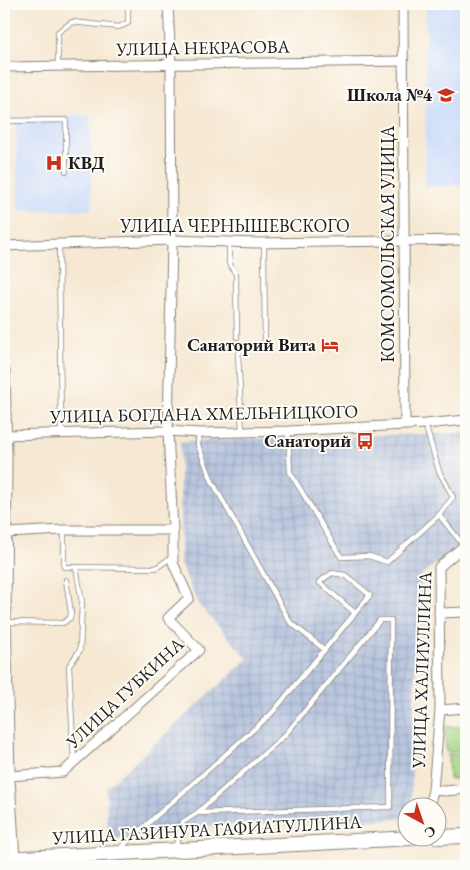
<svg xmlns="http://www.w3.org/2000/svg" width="470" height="870" font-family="'EB Garamond',serif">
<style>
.built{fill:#ccdbfa}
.industrial{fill:url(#industrial-grid)}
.park{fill:#a1d180;stroke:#5e764e}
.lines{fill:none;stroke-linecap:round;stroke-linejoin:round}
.service-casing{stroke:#898277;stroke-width:6}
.minor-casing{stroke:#898277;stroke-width:11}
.tertiary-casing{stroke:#898277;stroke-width:13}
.primary-casing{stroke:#898277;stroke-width:16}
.service{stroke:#fff;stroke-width:4.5}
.minor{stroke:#fff;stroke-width:9}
.tertiary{stroke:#fff;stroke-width:11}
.primary{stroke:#fff;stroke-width:14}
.labels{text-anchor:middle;stroke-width:4;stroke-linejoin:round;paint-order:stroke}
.street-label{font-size:18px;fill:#1c1c1c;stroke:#fdfcf7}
.poi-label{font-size:18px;font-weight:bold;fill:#1c1c1c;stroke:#fdfcf7;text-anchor:end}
</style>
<defs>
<pattern id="industrial-grid" width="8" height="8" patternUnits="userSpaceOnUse" patternTransform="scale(1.25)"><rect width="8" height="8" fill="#b8c5de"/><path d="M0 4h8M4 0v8" fill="none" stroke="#9ea9be"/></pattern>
</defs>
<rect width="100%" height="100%" fill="#fdfcf7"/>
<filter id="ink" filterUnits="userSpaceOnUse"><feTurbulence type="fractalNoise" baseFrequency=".02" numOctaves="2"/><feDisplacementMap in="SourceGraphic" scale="10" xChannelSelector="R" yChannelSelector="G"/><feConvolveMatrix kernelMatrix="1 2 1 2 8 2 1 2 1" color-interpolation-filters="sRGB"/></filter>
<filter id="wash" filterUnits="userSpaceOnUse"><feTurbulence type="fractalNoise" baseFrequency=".0096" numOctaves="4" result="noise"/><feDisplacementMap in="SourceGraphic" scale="20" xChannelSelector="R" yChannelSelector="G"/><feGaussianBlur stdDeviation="1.12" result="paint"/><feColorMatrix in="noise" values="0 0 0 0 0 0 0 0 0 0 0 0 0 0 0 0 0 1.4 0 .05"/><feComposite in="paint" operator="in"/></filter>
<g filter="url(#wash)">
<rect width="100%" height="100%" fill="#f6e8d2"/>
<g class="built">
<polygon points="426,4 466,4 466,185 425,187"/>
<polygon points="90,115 92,210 18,211 16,117"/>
</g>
<polygon class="industrial" points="466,433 466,488 461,493 465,503 461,509 466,515 466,540 421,575 414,690 411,807 408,808 407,819 195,826 108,840 106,788 248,659 198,604 180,564 180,441"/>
<g class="park">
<polygon points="466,726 466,752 446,752 445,727"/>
<polygon points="466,754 466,779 449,779 448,755"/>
</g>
</g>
<g filter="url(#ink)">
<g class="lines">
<g class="service-casing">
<g id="service">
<polyline points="58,67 58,32 72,22 119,27 128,23 128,4"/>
<polyline points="4,121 66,120 66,171"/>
<polyline points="229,242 229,263 236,274 237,337"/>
<polyline points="59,244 61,433"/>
<polyline points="425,424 439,471 453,497 439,515"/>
<polyline points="288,431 290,472 341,557 369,556 387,562 439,515 464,546"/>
<polyline points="242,432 238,354 245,348 265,347 264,243"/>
<polyline points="199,433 198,445 212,481 290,622 325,650"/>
<polyline points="466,493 465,494 466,498"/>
<polyline points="64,530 64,567 156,568 172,557"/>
<polyline points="6,622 63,623 70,618 71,613 66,580"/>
<polyline points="74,762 69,666 80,650 82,602 76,567"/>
<polyline points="175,848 183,822 197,813 285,735 380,620 391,620 390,807 197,813"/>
<polyline points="118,850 271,714 370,595 345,575 332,573 319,582 355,613"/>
</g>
</g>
<g class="minor-casing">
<g id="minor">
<polyline points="403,4 405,424"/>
<polyline points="4,67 403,61"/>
<polyline points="4,246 172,240 256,243 466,240"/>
<polyline points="4,435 168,431 199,433 288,431 425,424 466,420"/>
<polyline points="6,533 64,530 173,530"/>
<polyline points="439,613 466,612"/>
<polyline points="440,710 466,708"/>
<polyline points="9,776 63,772 199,650 168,618 189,598 173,563 173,530 168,431 172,240 171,66 168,4"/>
<polyline points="433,790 445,791 466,789"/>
<polyline points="429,808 433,790 440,710 439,567 466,544"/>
</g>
</g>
<g class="tertiary-casing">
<g id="tertiary">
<polyline points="4,371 6,456 5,617 9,776 4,791"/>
<polyline points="9,780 14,859"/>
</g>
</g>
<g class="primary-casing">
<g id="primary">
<polyline points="438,837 466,836"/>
<polyline points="4,859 412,838"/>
</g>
</g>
<use href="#service" class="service"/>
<use href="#minor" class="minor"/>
<use href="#tertiary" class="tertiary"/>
<use href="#primary" class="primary"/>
</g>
</g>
<defs>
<g id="school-bare" transform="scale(1.35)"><path d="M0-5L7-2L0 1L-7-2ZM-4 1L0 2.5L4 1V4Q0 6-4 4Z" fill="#c8321e" stroke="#fdfcf7" stroke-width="2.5" paint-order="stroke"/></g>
<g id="hospital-bare" transform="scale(1.35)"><path d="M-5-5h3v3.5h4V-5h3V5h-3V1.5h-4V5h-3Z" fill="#c8321e" stroke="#fdfcf7" stroke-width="2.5" paint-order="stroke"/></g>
<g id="hotel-bare" transform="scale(1.35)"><path d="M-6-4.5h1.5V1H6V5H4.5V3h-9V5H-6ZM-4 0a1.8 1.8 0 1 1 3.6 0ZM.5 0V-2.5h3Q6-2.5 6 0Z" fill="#c8321e" stroke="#fdfcf7" stroke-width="2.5" paint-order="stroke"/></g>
<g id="bus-bare" transform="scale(1.35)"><path d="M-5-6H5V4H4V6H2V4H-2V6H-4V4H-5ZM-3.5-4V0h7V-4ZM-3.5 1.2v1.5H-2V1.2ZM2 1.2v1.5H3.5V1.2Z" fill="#c8321e" stroke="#fdfcf7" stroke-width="2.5" paint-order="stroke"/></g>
</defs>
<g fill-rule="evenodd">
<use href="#school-bare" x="446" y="95"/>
<use href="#hospital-bare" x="54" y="163"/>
<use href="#hotel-bare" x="330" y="345"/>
<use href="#bus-bare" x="365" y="441"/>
</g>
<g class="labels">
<g class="street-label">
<text transform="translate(203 48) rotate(-1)" y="6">УЛИЦА НЕКРАСОВА</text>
<text x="235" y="232">УЛИЦА ЧЕРНЫШЕВСКОГО</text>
<text transform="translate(388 244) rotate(-90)" y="6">КОМСОМОЛЬСКАЯ УЛИЦА</text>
<text transform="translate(204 414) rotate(-1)" y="6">УЛИЦА БОГДАНА ХМЕЛЬНИЦКОГО</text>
<text transform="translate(422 670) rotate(-88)" y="6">УЛИЦА ХАЛИУЛЛИНА</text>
<text transform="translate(125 693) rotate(-43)" y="6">УЛИЦА ГУБКИНА</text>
<text transform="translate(207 830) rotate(-3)" y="6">УЛИЦА ГАЗИНУРА ГАФИАТУЛЛИНА</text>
</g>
<g class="poi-label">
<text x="432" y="101">Школа №4</text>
<text x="68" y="169" text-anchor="start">КВД</text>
<text x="316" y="351">Санаторий Вита</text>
<text x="351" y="447">Санаторий</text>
</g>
</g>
<rect width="470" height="870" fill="none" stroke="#fdfcf7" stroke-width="20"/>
<g transform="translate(422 822) rotate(140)"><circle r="24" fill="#fdfcf7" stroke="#a3a29f"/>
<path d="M0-4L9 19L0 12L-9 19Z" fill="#c8321e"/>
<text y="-8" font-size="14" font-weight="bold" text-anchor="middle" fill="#1c1c1c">С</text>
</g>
</svg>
